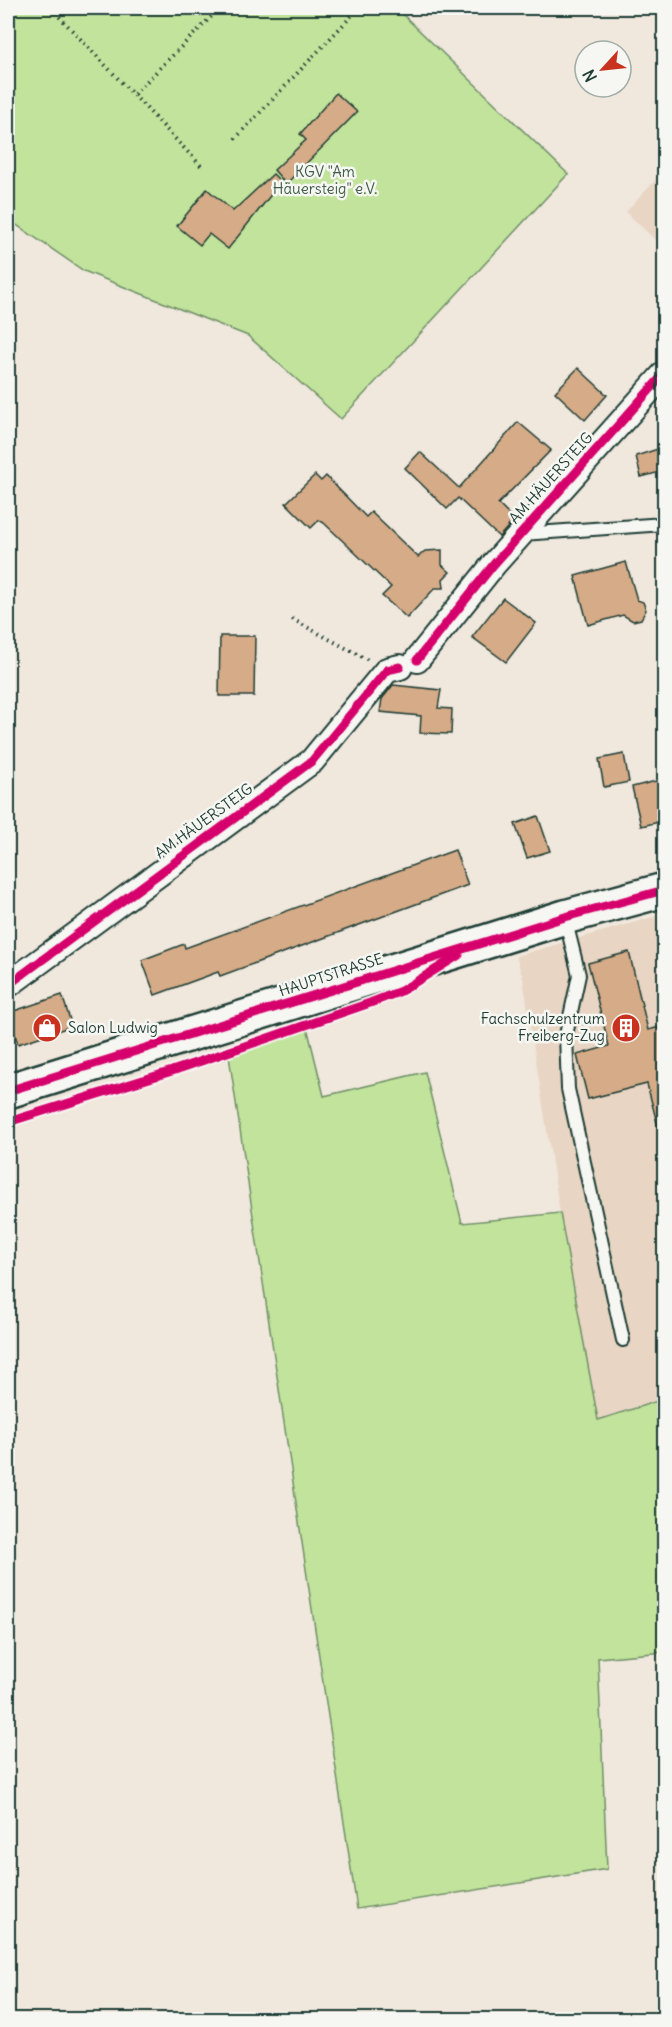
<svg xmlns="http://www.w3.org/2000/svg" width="672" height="2027" font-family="Delius,sans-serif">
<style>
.built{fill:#e8d5c3}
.green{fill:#c2e39c;stroke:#709068;stroke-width:1.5}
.building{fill:#d6ab87;stroke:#1f3d34;stroke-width:1.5}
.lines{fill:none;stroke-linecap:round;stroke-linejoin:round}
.lane-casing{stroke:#1f3d34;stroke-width:16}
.street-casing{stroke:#1f3d34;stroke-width:28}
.secondary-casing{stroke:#1f3d34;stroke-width:38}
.path{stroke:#1f3d34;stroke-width:4;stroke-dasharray:1.5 4.5;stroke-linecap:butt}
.lane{stroke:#f6f6f2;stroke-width:12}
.street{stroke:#f6f6f2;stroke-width:24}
.secondary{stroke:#f6f6f2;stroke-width:33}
.cycleway-casing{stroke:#f6f6f2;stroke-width:13}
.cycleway{stroke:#d6006c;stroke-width:9}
.labels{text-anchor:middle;stroke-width:5;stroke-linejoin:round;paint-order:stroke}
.park-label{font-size:15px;fill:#405e49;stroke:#f6f6f2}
.street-label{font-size:15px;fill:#1f3d34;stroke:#f6f6f2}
.poi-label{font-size:15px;fill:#1f3d34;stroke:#f6f6f2;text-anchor:end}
</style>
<rect width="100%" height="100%" fill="#f0e7dd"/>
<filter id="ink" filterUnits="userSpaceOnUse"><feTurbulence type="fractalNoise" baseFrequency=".0167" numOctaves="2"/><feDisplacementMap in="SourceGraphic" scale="12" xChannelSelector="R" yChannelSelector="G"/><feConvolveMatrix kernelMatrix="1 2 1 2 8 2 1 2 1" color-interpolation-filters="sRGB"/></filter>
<g filter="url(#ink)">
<g class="built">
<polygon points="664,171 664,248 626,212"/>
<polygon points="664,914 664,1399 598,1420 560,1213 523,978 516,956"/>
</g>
<g class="green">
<polygon points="8,8 396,8 568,174 341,419 248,336 84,271 8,219"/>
<polygon points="307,1027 324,1096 425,1072 462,1223 560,1213 598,1420 664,1399 664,1652 598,1658 607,1869 357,1909 229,1056"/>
</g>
<g class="building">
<polygon points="336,93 357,112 286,184 274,170 306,140 300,134"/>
<polygon points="273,174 281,182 228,249 209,234 200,245 177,226 207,189 233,211"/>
<polygon points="578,368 607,395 585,420 555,392"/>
<polygon points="518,422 551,450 498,504 514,520 499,537 458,498 447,509 405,468 420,452 459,488"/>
<polygon points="664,447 664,471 641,477 636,456"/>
<polygon points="315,475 321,481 326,476 366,517 371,512 418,557 425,551 442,550 442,565 450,572 443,579 444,588 435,588 407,618 382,596 391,587 324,523 319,520 311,528 286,503"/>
<polygon points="626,562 637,600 643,602 646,610 641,619 633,621 623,615 588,625 575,576"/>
<polygon points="503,598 536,623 506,662 472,637"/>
<polygon points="220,636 255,636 254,696 219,696"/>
<polygon points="393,685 441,690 438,708 452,709 451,734 420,733 421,716 380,712 382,699"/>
<polygon points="624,754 629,782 604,787 599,759"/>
<polygon points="664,779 664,821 641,826 632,787"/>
<polygon points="538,816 550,851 527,858 515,824"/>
<polygon points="455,850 468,885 220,976 218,972 155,995 142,960 184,944 185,948"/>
<polygon points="629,952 648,1030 664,1026 664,1126 658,1127 647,1084 588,1099 577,1055 609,1046 588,963"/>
<polygon points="62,995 72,1026 18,1044 8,1013"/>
</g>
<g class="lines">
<g class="lane-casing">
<g id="lane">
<polyline points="522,534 664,524"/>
<polyline points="565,918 579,975 566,1035 568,1089 623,1340"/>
</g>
</g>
<g class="street-casing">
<g id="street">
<polyline points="417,660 494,564 664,374"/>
<polyline points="8,985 312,761 387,670 400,667"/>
</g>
</g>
<g class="secondary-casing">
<polyline id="secondary" points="8,1091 565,917 664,890"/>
</g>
<g class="path">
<polyline points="51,8 203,168"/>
<polyline points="134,94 220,8"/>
<polyline points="235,139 359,8"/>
<polyline points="292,619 368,660"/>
</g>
<use href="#lane" class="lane"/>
<use href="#street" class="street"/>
<use href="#secondary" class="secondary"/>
<g class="cycleway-casing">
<g id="cycleway">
<polyline points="417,660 494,564 664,374"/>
<polyline points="8,985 312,761 387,670 400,667"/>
<polyline points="8,1091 565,917 664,890"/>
<polyline points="8,1122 172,1071 370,1003 401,991 459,955"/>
</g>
</g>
<use href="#cycleway" class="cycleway"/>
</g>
</g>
<defs>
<g id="shop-disc" transform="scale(1.5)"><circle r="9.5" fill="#c8321e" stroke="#f6f6f2"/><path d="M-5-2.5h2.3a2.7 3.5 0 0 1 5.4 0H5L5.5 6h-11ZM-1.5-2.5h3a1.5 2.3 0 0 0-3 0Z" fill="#fff"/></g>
<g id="building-disc" transform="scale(1.5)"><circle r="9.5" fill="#c8321e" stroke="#f6f6f2"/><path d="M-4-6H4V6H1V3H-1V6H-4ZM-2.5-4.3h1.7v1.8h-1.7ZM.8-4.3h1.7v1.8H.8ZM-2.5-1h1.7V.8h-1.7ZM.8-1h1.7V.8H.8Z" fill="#fff"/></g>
</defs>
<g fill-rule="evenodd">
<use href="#shop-disc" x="47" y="1028"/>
<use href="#building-disc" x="626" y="1028"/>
</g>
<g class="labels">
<g class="park-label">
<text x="325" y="177">KGV "Am<tspan x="325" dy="17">Häuersteig" e.V.</tspan></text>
</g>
<g class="street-label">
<text transform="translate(551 478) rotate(-48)" y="5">AM HÄUERSTEIG</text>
<text transform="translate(204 821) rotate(-36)" y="5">AM HÄUERSTEIG</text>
<text transform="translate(331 975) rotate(-18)" y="5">HAUPTSTRASSE</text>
</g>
<g class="poi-label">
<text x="605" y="1024">Fachschulzentrum<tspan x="605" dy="17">Freiberg-Zug</tspan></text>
<text x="68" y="1033" text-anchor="start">Salon Ludwig</text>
</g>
</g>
<rect width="672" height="2027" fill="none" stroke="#f6f6f2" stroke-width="30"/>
<rect x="15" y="15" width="642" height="1997" fill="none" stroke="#1f3d34" stroke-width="2" filter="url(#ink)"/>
<g transform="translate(603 69) rotate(243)"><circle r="28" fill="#f6f6f2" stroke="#a0aca6" stroke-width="1.5"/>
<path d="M0-4.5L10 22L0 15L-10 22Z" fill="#c8321e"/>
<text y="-9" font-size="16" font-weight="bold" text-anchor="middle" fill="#1f3d34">N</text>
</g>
</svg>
